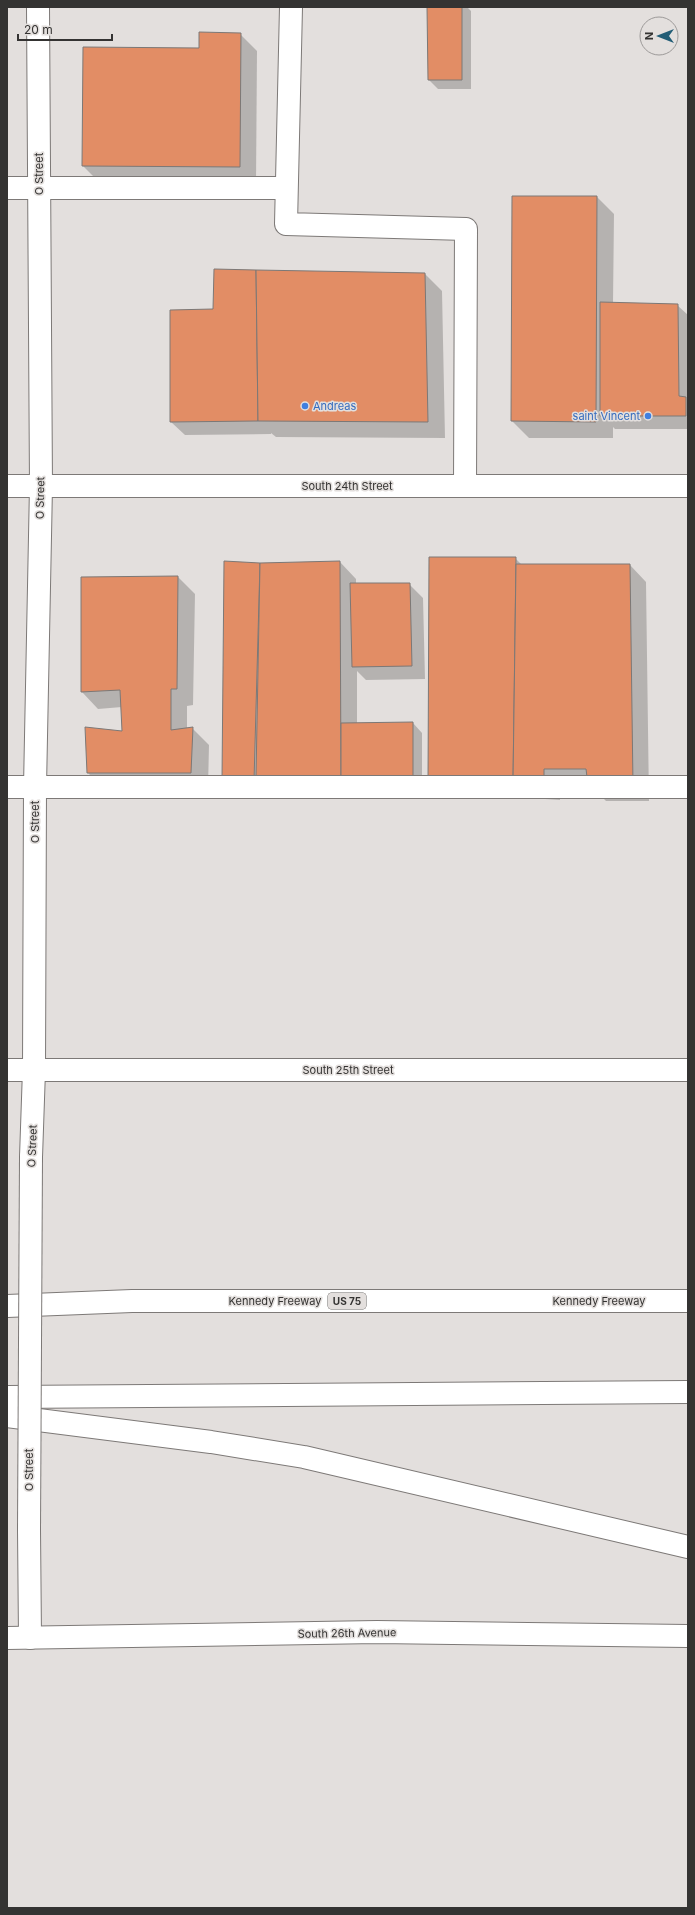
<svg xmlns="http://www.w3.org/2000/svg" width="695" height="1915" font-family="Inter,sans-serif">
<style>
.shadow{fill:#0003}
.building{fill:#e28d65;stroke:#7c7876}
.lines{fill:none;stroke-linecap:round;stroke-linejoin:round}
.minor-casing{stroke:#7d7977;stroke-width:24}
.major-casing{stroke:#7d7977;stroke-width:24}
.highway-casing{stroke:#7d7977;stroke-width:24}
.minor{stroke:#fff;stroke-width:22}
.major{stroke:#fff;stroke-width:22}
.highway{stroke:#fff;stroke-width:22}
.minor-bridge-casing{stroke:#7d7977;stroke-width:24;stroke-linecap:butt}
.minor-bridge{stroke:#fff;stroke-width:22}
.shop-dot{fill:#3f7fe0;stroke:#e3dfdd;stroke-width:1.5}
.labels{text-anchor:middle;stroke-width:3;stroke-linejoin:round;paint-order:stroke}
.shield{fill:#e3dfdd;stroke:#686765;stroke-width:1}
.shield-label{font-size:10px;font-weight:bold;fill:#343332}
.street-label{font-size:11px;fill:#343332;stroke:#e3dfdd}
.shop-label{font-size:11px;fill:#366cbe;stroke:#e3dfdd;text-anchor:start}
</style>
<rect width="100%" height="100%" fill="#e3dfdd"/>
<g class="shadow">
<polygon points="428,7 467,7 471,11 471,89 438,89 429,80"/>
<polygon points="240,34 257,51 256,184 100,183 83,166 200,50"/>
<polygon points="597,197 614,214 613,304 677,305 688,315 688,429 615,429 613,427 613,438 529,438 512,421"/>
<polygon points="425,274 442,291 445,438 276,437 271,433 271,434 185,435 171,422 214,310"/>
<polygon points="515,558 522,565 630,565 646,582 649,801 606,801 590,785 560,785 560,800 530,798 446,799 429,782"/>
<polygon points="340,562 356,579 356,584 409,584 423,598 425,679 366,680 357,671 357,724 413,723 422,733 422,788 237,793 260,564"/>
<polygon points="178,577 195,594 193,705 187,706 187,729 192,728 209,745 208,789 104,789 87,772 123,732 122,707 98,709 82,692 82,578"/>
</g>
<g class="building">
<polygon points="427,7 462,7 462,80 428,80"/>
<polygon points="199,32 241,33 240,167 82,166 83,47 199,48"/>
<polygon points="512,196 597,196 596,422 511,421"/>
<polygon points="214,269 256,270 258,421 170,422 170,310 213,309"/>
<polygon points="256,270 425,273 428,422 258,421"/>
<polygon points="600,302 678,304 679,396 686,397 686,416 600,416"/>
<polygon points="429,557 516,557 513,782 428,783"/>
<polygon points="224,561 260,563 254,781 222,780"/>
<polygon points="340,561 341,778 256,776 260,563"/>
<polygon points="516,564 630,564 633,785 588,785 586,769 544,769 544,784 513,782"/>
<polygon points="178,576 177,689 171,689 171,730 193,727 191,773 87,773 85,727 122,731 120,690 81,692 81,577"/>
<polygon points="350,583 410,583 412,666 352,667"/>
<polygon points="413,722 413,779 341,778 341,723"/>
</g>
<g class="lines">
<g class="minor-casing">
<g id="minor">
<polyline points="291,7 286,224 466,229 465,486"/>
<polyline points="7,188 286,188"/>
<polyline points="7,787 688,787"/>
<polyline points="7,1070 688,1070"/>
<polyline points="31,1157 34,1070 35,787 41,486 38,7"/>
<polyline points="29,1530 30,1638"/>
<polyline points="7,1638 377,1632 688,1636"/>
</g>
</g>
<g class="major-casing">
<polyline id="major" points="7,486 688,486"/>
</g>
<g class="highway-casing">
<g id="highway">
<polyline points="7,1306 132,1301 688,1301"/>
<polyline points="7,1397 688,1392"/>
<polyline points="7,1416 211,1442 304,1457 688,1547"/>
</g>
</g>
<use href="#minor" class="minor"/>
<use href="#major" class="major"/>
<use href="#highway" class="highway"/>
<g class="minor-bridge-casing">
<polyline id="minor-bridge" points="29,1530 31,1157"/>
</g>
<use href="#minor-bridge" class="minor-bridge"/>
</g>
<g class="shop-dot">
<circle cx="305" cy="406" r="4"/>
<circle cx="648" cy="416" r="4"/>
</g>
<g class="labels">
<rect class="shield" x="328" y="1293" width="38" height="16" rx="3"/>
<g class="shield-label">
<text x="347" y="1305">US 75</text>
</g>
<g class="street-label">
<text transform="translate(39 174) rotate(-90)" y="4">O Street</text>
<text x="347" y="490">South 24th Street</text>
<text transform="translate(40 498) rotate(-89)" y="4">O Street</text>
<text transform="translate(35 822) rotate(-90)" y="4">O Street</text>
<text x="348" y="1074">South 25th Street</text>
<text transform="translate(32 1146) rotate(-88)" y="4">O Street</text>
<text x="275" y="1305">Kennedy Freeway</text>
<text x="599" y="1305">Kennedy Freeway</text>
<text transform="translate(29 1470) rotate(-90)" y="4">O Street</text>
<text transform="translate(347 1633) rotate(-1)" y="4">South 26th Avenue</text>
</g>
<g class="shop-label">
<text x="313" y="410">Andreas</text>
<text x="640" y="420" text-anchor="end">saint Vincent</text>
</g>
</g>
<rect width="695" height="1915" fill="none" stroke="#343332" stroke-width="16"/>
<g transform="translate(659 36) rotate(270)"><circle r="19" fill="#e3dfdd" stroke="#9d9a99"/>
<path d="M0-3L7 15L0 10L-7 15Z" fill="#225d76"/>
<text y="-6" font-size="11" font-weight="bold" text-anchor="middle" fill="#343332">N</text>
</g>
<path d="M18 34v6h94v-6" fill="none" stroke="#343332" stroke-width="2"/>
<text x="24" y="34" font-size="12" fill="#343332" stroke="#e3dfdd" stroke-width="3" paint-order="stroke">20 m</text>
</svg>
